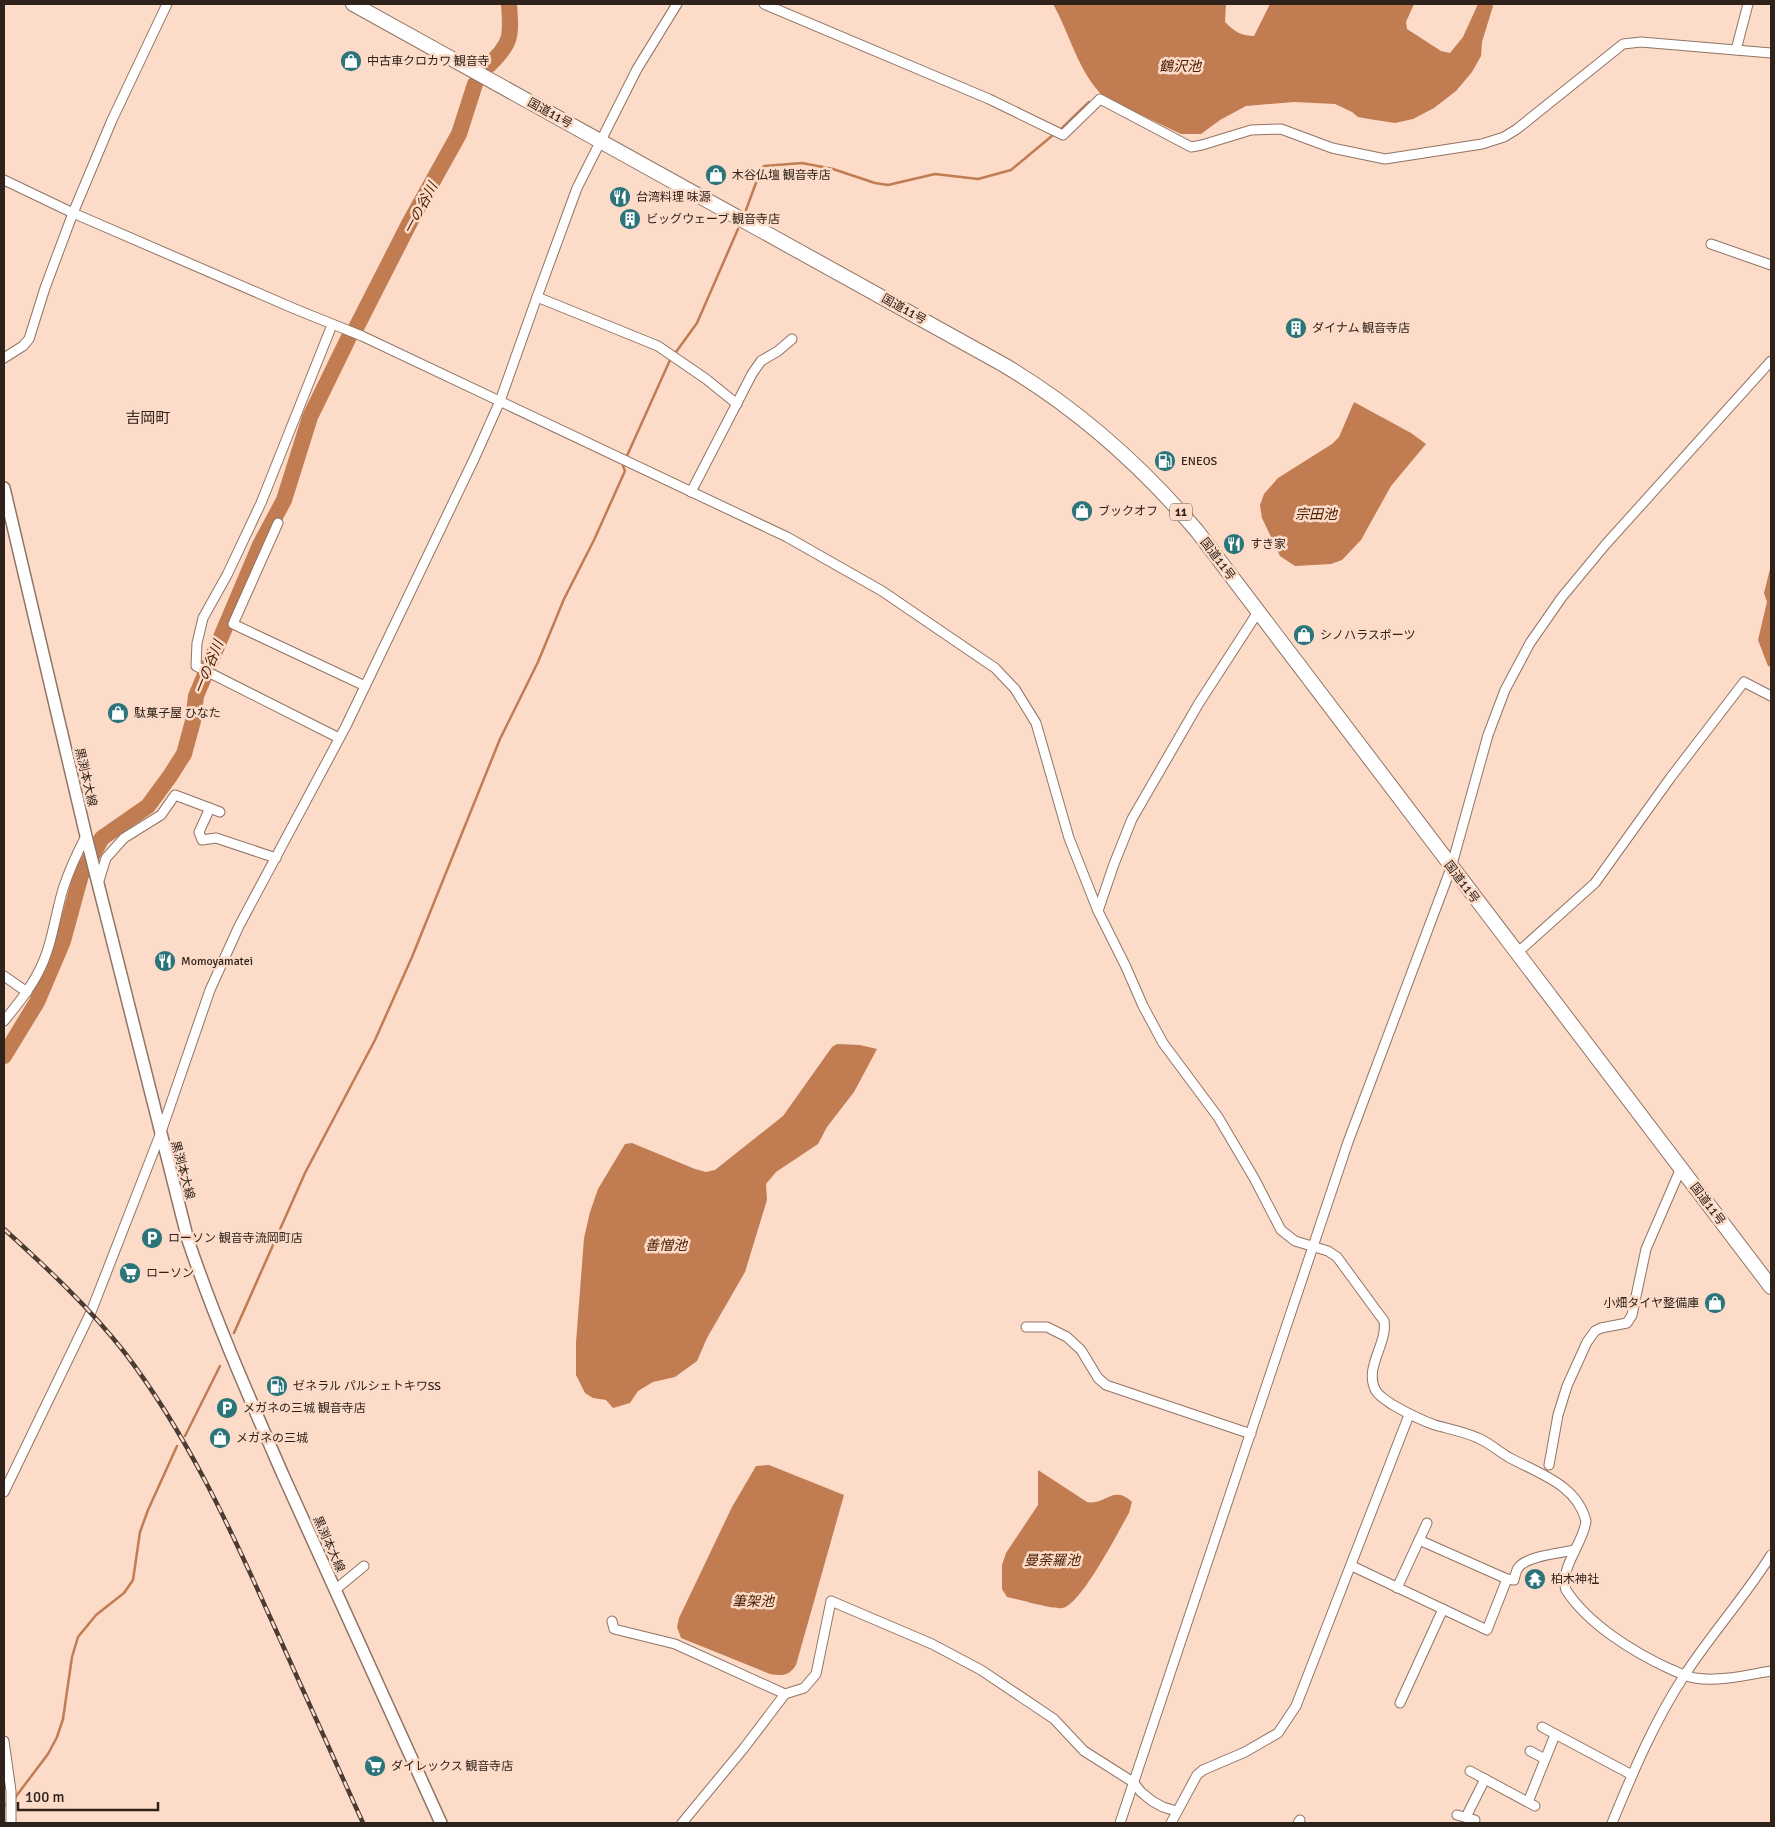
<svg xmlns="http://www.w3.org/2000/svg" width="1775" height="1827" font-family="Signika,'Noto Sans JP',sans-serif">
<style>
.water{fill:#c17c52}
.lines{fill:none;stroke-linecap:round;stroke-linejoin:round}
.stream{stroke:#c17c52;stroke-width:2.5}
.river{stroke:#c17c52;stroke-width:16}
.minor-casing{stroke:#917464;stroke-width:11}
.major-casing{stroke:#917464;stroke-width:14}
.highway-casing{stroke:#917464;stroke-width:16}
.minor{stroke:#fff;stroke-width:9}
.major{stroke:#fff;stroke-width:11}
.highway{stroke:#fff;stroke-width:14}
.rail-casing{stroke:#4a3b33;stroke-width:4.5}
.rail{stroke:#fcdbc9;stroke-width:2.5;stroke-dasharray:8;stroke-linecap:butt}
.labels{text-anchor:middle;stroke-width:5;stroke-linejoin:round;paint-order:stroke}
.shield{fill:#fcdbc9;stroke:#6c5a4f;stroke-width:1}
.shield-label{font-size:11px;font-weight:bold;fill:#2e221b}
.poi-label{font-size:12px;fill:#2e221b;stroke:#fcdbc9;text-anchor:start}
.street-label{font-size:12px;fill:#2e221b;stroke:#fcdbc9}
.water-label{font-size:14px;font-style:italic;fill:#4e2100;stroke:#fcdbc9}
.quarter-label{font-size:15px;fill:#2e221b;stroke:#fcdbc9}
</style>
<rect width="100%" height="100%" fill="#fcdbc9"/>
<g class="water">
<path d="M1053,4h173l-1,18c9,9 16,14 29,14l16,-32h144l-8,18 1,7 34,22 9,2 13,-16 15,-33h14l1,2 -11,36 -1,14 -9,16 -16,19 -22,17 -21,11 -18,4 -26,-4 -11,-2 -6,-5 -17,-8 -41,-2 -48,4 -26,14 -19,14h-20l-77,-37c-26,-25 -34,-63 -51,-93z"/>
<polygon points="1354,402 1411,433 1426,444 1391,486 1361,540 1342,560 1331,564 1295,566 1280,556 1262,518 1260,505 1264,494 1278,478 1332,444 1339,437"/>
<polygon points="1771,565 1771,667 1768,666 1758,640 1767,602 1764,593"/>
<polygon points="837,1044 860,1045 877,1049 854,1092 827,1127 818,1144 776,1172 766,1184 767,1200 745,1272 707,1338 697,1361 675,1377 653,1382 638,1391 630,1403 613,1408 606,1400 593,1398 585,1393 576,1375 576,1343 584,1238 590,1212 598,1189 625,1144 632,1143 695,1169 706,1172 715,1170 783,1116 832,1047"/>
<path d="M769,1465l75,30 -48,170c-7,11 -14,11 -26,9l-89,-36 -4,-11 2,-9 53,-111 24,-41z"/>
<path d="M1038,1470l49,32c19,4 25,-18 45,0l-3,11c-11,19 -47,90 -66,95 -9,2 -45,-9 -56,-11l-5,-8v-24l4,-12 32,-48z"/>
</g>
<g class="lines">
<g class="stream">
<polyline points="1061,129 1089,102"/>
<polyline points="746,210 760,172 764,166 802,163 833,169 875,183 888,185 935,174 978,179 1011,170 1053,135"/>
<polyline points="676,352 697,323 738,229"/>
<polyline points="626,458 670,360"/>
<polyline points="234,1333 305,1173 375,1040 412,957 500,739 538,662 564,599 594,540 625,471 623,466"/>
<polyline points="185,1436 220,1366"/>
<polyline points="14,1799 48,1754 57,1737 63,1719 72,1657 78,1637 96,1615 124,1593 133,1580 140,1532 148,1510 177,1446"/>
<polyline points="4,1806 9,1802"/>
</g>
<g class="river">
<path d="M489,65c24,-23 22,-30 20,-61"/>
<polyline points="356,328 410,222 459,134 475,84"/>
<polyline points="4,1056 37,1002 63,941 81,875 102,838 148,806 170,776 184,754 193,721 196,696 260,545 284,500 310,417 349,337"/>
</g>
<g class="minor-casing">
<g id="minor">
<polyline points="764,4 989,99 1063,135 1100,99 1191,147 1202,145 1251,130 1281,129 1332,148 1385,159 1482,144 1504,137 1517,129 1623,44 1641,42 1771,53"/>
<polyline points="1736,50 1748,4"/>
<path d="M4,180l69,33 222,96 67,27 425,201 95,54 113,77 20,21 21,34 33,115 29,73 28,56 17,39 20,37 55,74 36,61 27,52 14,11 33,10 9,6 47,64c4,23 -21,47 -8,70 4,6 11,10 17,14 14,8 27,15 42,20 14,4 30,7 43,13 12,5 21,14 32,20 30,16 67,27 76,63 -2,21 -27,47 -20,69 22,34 67,62 104,79 8,3 16,8 25,9 24,4 52,-3 76,-7"/>
<polyline points="1711,244 1771,265"/>
<polyline points="537,297 658,346 706,379 737,404"/>
<polyline points="332,325 261,503 227,575 203,618 197,643 196,666 339,738"/>
<polyline points="4,358 23,346 29,339 45,288 73,213 112,120 167,4"/>
<polyline points="691,492 752,374 761,361 778,351 792,339"/>
<polyline points="278,523 233,624 365,686"/>
<polyline points="210,808 199,832 202,840 216,838 276,858"/>
<polyline points="98,884 106,858 124,838 161,815 175,795 220,812"/>
<polyline points="1098,911 1114,864 1132,819 1199,703 1258,612"/>
<polyline points="1517,953 1595,883 1671,777 1744,682 1771,696"/>
<polyline points="4,976 27,992"/>
<path d="M4,1021c13,-16 26,-32 35,-50 13,-25 16,-55 24,-82 6,-18 14,-36 23,-53"/>
<polyline points="1026,1327 1047,1327 1067,1337 1081,1350 1098,1378 1106,1385 1251,1434"/>
<polyline points="1549,1465 1558,1415 1567,1386 1587,1342 1595,1331 1601,1328 1627,1323 1632,1315 1646,1249 1681,1168"/>
<polyline points="4,1492 91,1312 160,1135 210,990 239,926 346,726 475,457 500,401 537,297 577,188 637,69 677,4"/>
<polyline points="1352,1566 1487,1630 1507,1579 1419,1540"/>
<path d="M1507,1579l7,1c1,-4 2,-9 4,-12 8,-12 43,-15 57,-18"/>
<polyline points="1397,1588 1427,1523"/>
<polyline points="335,1590 364,1566"/>
<polyline points="612,1621 614,1629 675,1644 785,1694"/>
<polyline points="1400,1703 1443,1609"/>
<polyline points="1542,1727 1632,1775"/>
<polyline points="4,1741 11,1791 11,1823"/>
<polyline points="1530,1751 1545,1759"/>
<polyline points="1470,1771 1535,1806"/>
<polyline points="1528,1802 1555,1735"/>
<polyline points="1457,1815 1475,1820"/>
<polyline points="1466,1817 1485,1779"/>
<polyline points="682,1823 744,1748 785,1694 804,1688 816,1674 831,1601 932,1644 981,1670 1054,1719 1084,1751 1133,1782 1141,1792 1152,1801 1163,1807 1176,1811"/>
<polyline points="1120,1823 1348,1142 1451,868 1488,735 1505,690 1530,643 1562,597 1606,544 1771,361"/>
<polyline points="1171,1823 1197,1775 1203,1770 1245,1752 1278,1733 1296,1706 1409,1415"/>
<polyline points="1298,1823 1300,1820"/>
<path d="M1612,1823c21,-51 42,-101 72,-147 27,-42 61,-79 87,-121"/>
</g>
</g>
<g class="major-casing">
<path id="major" d="M4,488l82,348 102,404c27,80 61,157 95,235 52,116 105,232 158,348"/>
</g>
<g class="highway-casing">
<path id="highway" d="M353,4l651,361c74,44 137,100 193,166l574,756"/>
</g>
<use href="#minor" class="minor"/>
<use href="#major" class="major"/>
<use href="#highway" class="highway"/>
<g class="rail-casing">
<path id="rail" d="M4,1229c43,39 85,78 121,124 61,80 104,172 145,264 31,69 62,137 93,206"/>
</g>
<use href="#rail" class="rail"/>
</g>
<defs>
<g id="shop-disc" transform="scale(1.125)"><circle r="9.5" fill="#2b747a" stroke="#fcdbc9"/><path d="M-5-2.5h2.3a2.7 3.5 0 0 1 5.4 0H5L5.5 6h-11ZM-1.5-2.5h3a1.5 2.3 0 0 0-3 0Z" fill="#fff"/></g>
<g id="restaurant-disc" transform="scale(1.125)"><circle r="9.5" fill="#2b747a" stroke="#fcdbc9"/><path d="M-5-6h1v4h1v-4h1v4h1v-4h1v5L-1.5 .5V6h-2V.5L-5-1ZM5-6V6H3V1.5H1.5Q1.5-4 5-6Z" fill="#fff"/></g>
<g id="building-disc" transform="scale(1.125)"><circle r="9.5" fill="#2b747a" stroke="#fcdbc9"/><path d="M-4-6H4V6H1V3H-1V6H-4ZM-2.5-4.3h1.7v1.8h-1.7ZM.8-4.3h1.7v1.8H.8ZM-2.5-1h1.7V.8h-1.7ZM.8-1h1.7V.8H.8Z" fill="#fff"/></g>
<g id="fuel-disc" transform="scale(1.125)"><circle r="9.5" fill="#2b747a" stroke="#fcdbc9"/><path d="M-5.5-6h7V0h2V4h1.3V-2.5L3-4.5l.8-.8L6-3V5H2.5V1h-1V6h-7ZM-4.2-4.7v3.2H.2V-4.7Z" fill="#fff"/></g>
<g id="parking-disc" transform="scale(1.125)"><circle r="9.5" fill="#2b747a" stroke="#fcdbc9"/><path d="M-3.5-5.5H1a3.5 3.5 0 0 1 0 7H-1V5.5H-3.5ZM-1-3.4V-.6H.8a1.4 1.4 0 0 0 0-2.8Z" fill="#fff"/></g>
<g id="supermarket-disc" transform="scale(1.125)"><circle r="9.5" fill="#2b747a" stroke="#fcdbc9"/><path d="M-6-5.5h2.5l.6 2H6L4.5 2H-2.5L-4.4-4H-6ZM-1.5 3.2a1.3 1.3 0 1 0 .1 0ZM3 3.2a1.3 1.3 0 1 0 .1 0Z" fill="#fff"/></g>
<g id="temple-disc" transform="scale(1.125)"><circle r="9.5" fill="#2b747a" stroke="#fcdbc9"/><path d="M0-6L5-2H3V0L6.5 2.5H4V6H1.5V3h-3V6H-4V2.5H-6.5L-3 0V-2H-5Z" fill="#fff"/></g>
</defs>
<g fill-rule="evenodd">
<use href="#shop-disc" x="351" y="61"/>
<use href="#shop-disc" x="716" y="175"/>
<use href="#restaurant-disc" x="620" y="197"/>
<use href="#building-disc" x="630" y="219"/>
<use href="#building-disc" x="1296" y="328"/>
<use href="#fuel-disc" x="1165" y="461"/>
<use href="#shop-disc" x="1082" y="511"/>
<use href="#restaurant-disc" x="1234" y="544"/>
<use href="#shop-disc" x="1304" y="635"/>
<use href="#shop-disc" x="118" y="713"/>
<use href="#restaurant-disc" x="165" y="961"/>
<use href="#parking-disc" x="152" y="1238"/>
<use href="#supermarket-disc" x="130" y="1273"/>
<use href="#shop-disc" x="1715" y="1303"/>
<use href="#fuel-disc" x="277" y="1386"/>
<use href="#parking-disc" x="227" y="1408"/>
<use href="#shop-disc" x="220" y="1438"/>
<use href="#temple-disc" x="1535" y="1579"/>
<use href="#supermarket-disc" x="375" y="1766"/>
</g>
<g class="labels">
<rect class="shield" x="1170" y="503.5" width="22" height="17" rx="4"/>
<g class="shield-label">
<text x="1181" y="516">11</text>
</g>
<g class="poi-label">
<text x="367" y="65">中古車クロカワ 観音寺</text>
<text x="732" y="179">木谷仏壇 観音寺店</text>
<text x="636" y="201">台湾料理 味源</text>
<text x="646" y="223">ビッグウェーブ 観音寺店</text>
<text x="1312" y="332">ダイナム 観音寺店</text>
<text x="1181" y="465">ENEOS</text>
<text x="1098" y="515">ブックオフ</text>
<text x="1250" y="548">すき家</text>
<text x="1320" y="639">シノハラスポーツ</text>
<text x="134" y="717">駄菓子屋 ひなた</text>
<text x="181" y="965">Momoyamatei</text>
<text x="168" y="1242">ローソン 観音寺流岡町店</text>
<text x="146" y="1277">ローソン</text>
<text x="1699" y="1307" text-anchor="end">小畑タイヤ整備庫</text>
<text x="293" y="1390">ゼネラル パルシェトキワSS</text>
<text x="243" y="1412">メガネの三城 観音寺店</text>
<text x="236" y="1442">メガネの三城</text>
<text x="1551" y="1583">柏木神社</text>
<text x="391" y="1770">ダイレックス 観音寺店</text>
</g>
<g class="street-label">
<text transform="translate(550 113) rotate(29)" y="4">国道11号</text>
<text transform="translate(904 309) rotate(29)" y="4">国道11号</text>
<text transform="translate(1218 559) rotate(53)" y="4">国道11号</text>
<text transform="translate(86 777) rotate(77)" y="4">黒渕本大線</text>
<text transform="translate(1462 882) rotate(53)" y="4">国道11号</text>
<text transform="translate(183 1170) rotate(75)" y="4">黒渕本大線</text>
<text transform="translate(1708 1204) rotate(53)" y="4">国道11号</text>
<text transform="translate(329 1544) rotate(66)" y="4">黒渕本大線</text>
</g>
<g class="water-label">
<text x="1180" y="71">鶴沢池</text>
<text transform="translate(420 208) rotate(-62)" y="5">一の谷川</text>
<text x="1316" y="519">宗田池</text>
<text transform="translate(208 667) rotate(-68)" y="5">一の谷川</text>
<text x="666" y="1250">善憎池</text>
<text x="1052" y="1565">曼荼羅池</text>
<text x="753" y="1606">筆架池</text>
</g>
<g class="quarter-label">
<text x="148" y="423">吉岡町</text>
</g>
</g>
<rect width="1775" height="1827" fill="none" stroke="#2e221b" stroke-width="10"/>
<path d="M18 1802v8h140v-8" fill="none" stroke="#2e221b" stroke-width="2.5"/>
<text x="25" y="1802" font-size="15" fill="#2e221b" stroke="#fcdbc9" stroke-width="4" paint-order="stroke">100 m</text>
</svg>
